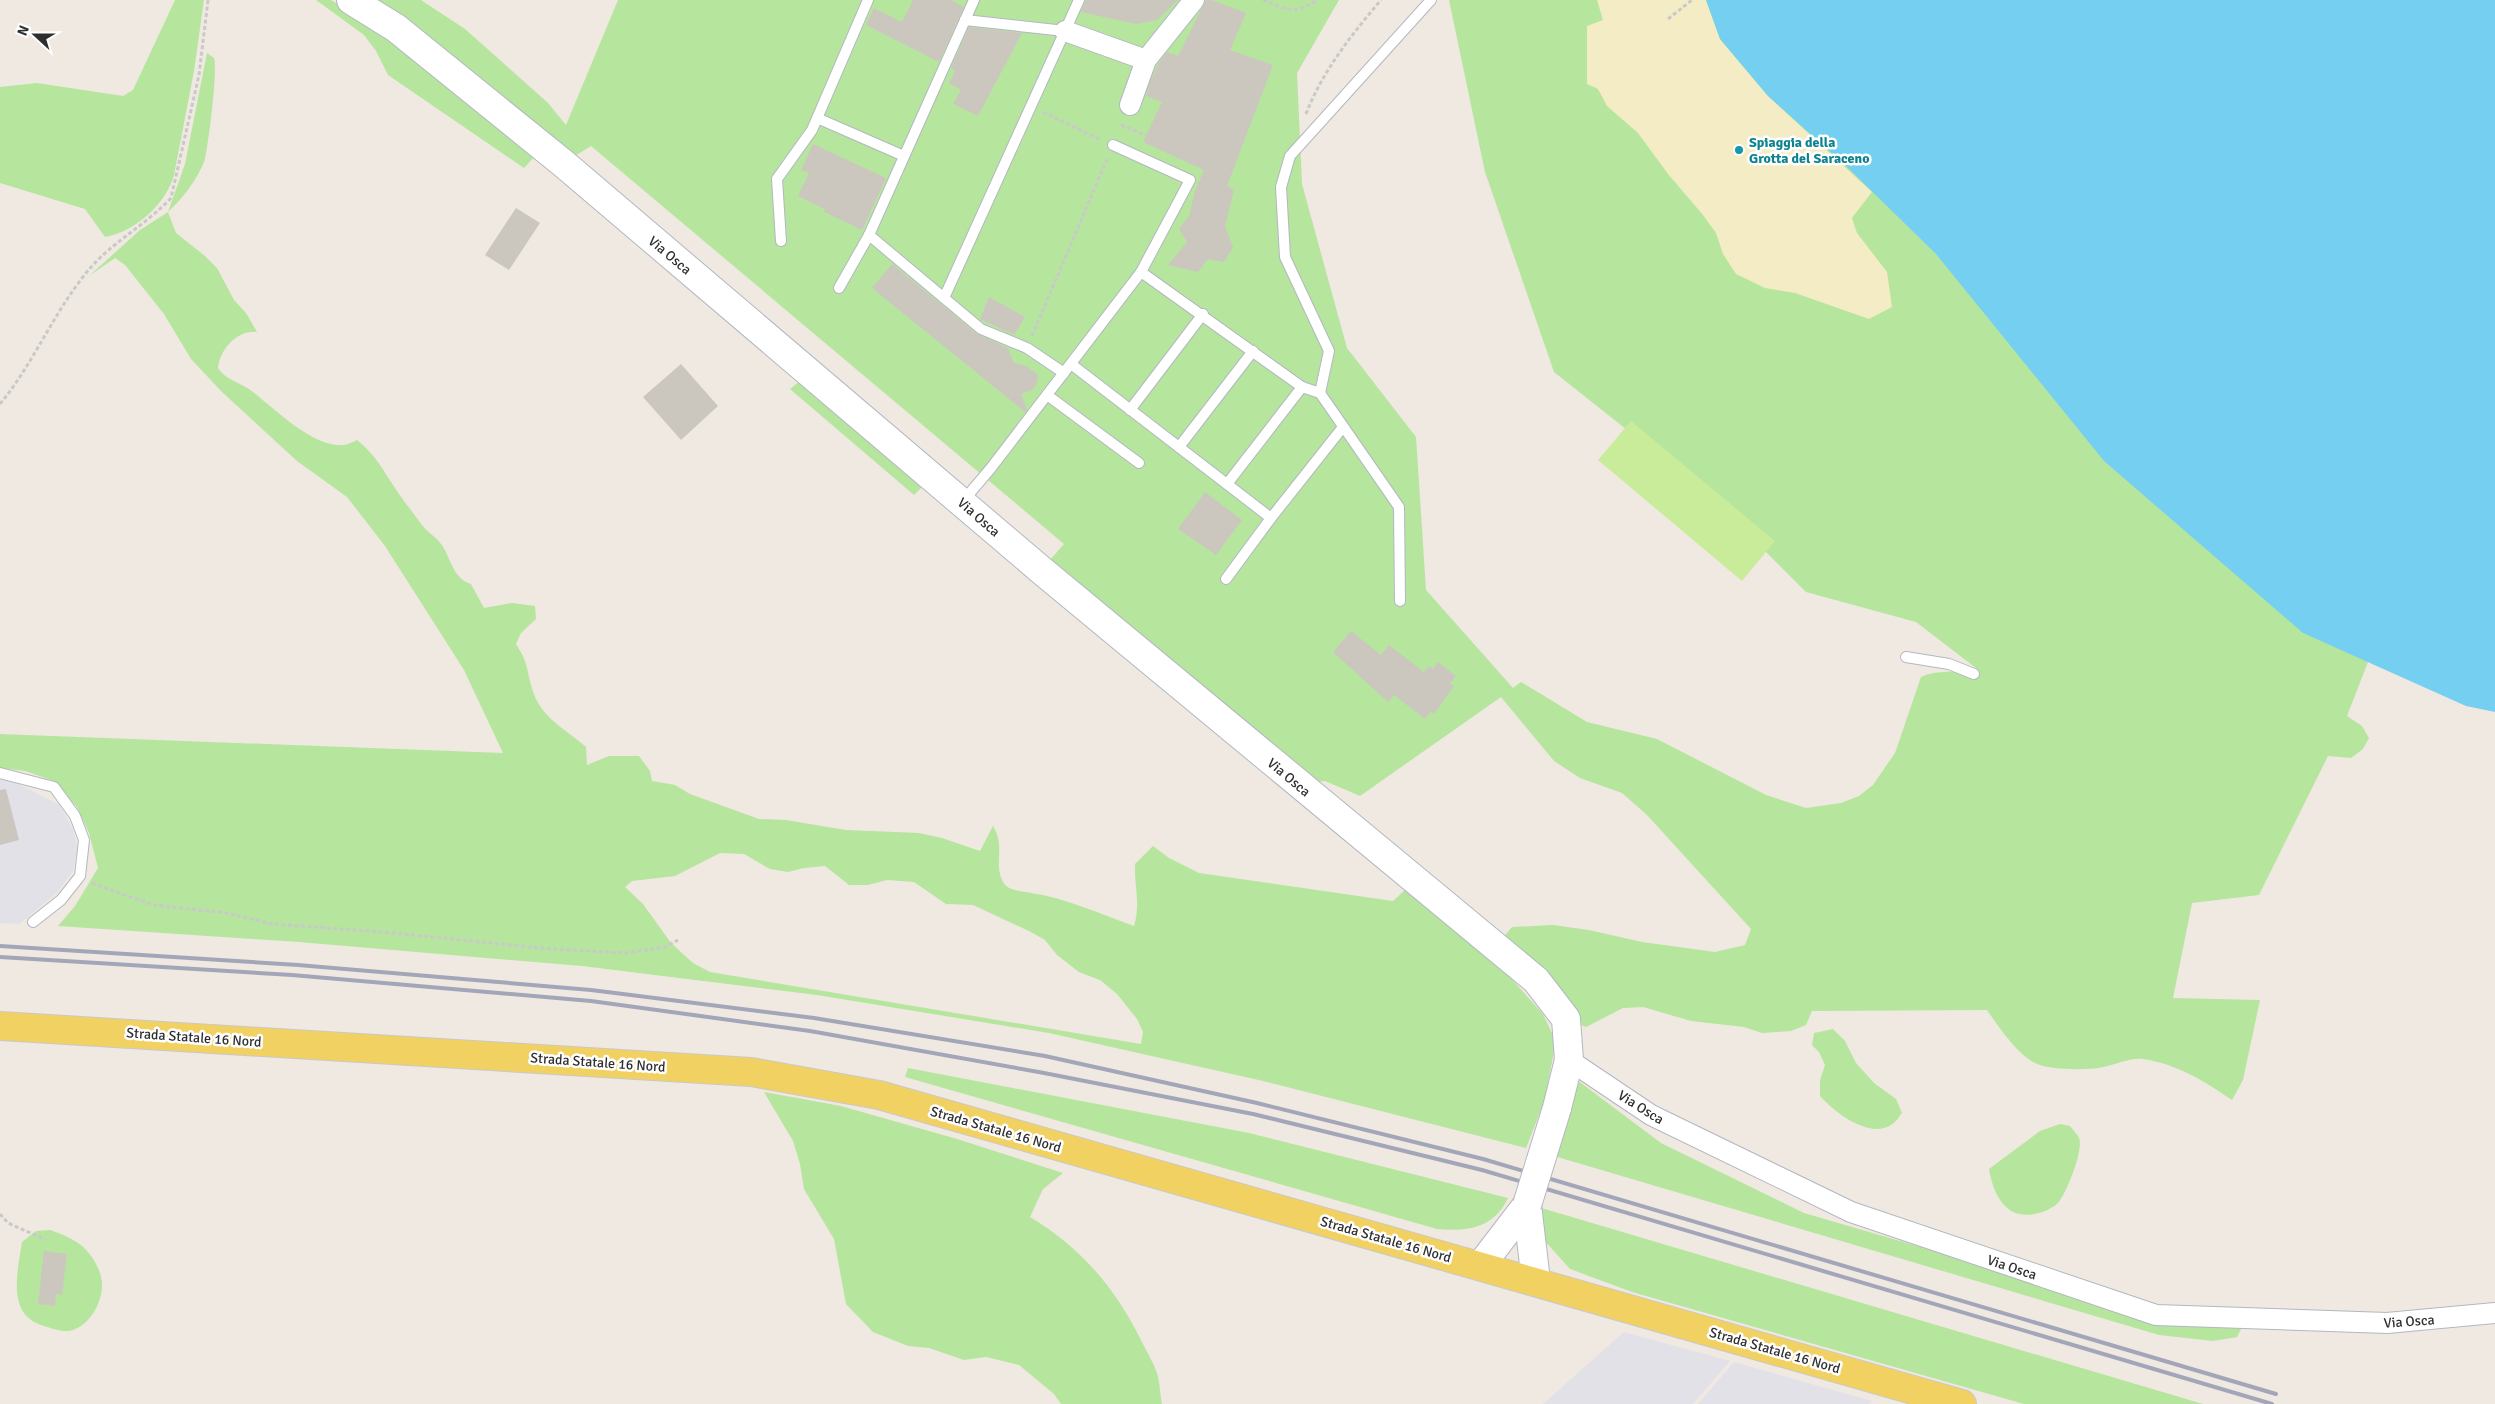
<svg xmlns="http://www.w3.org/2000/svg" width="2495" height="1404" font-family="Signika,sans-serif">
<style>
.industrial{fill:#e3e1e8}
.green{fill:#b6e59e;fill-rule:evenodd}
.sand{fill:#f3ecc5}
.pitch{fill:#c9ec9a}
.water{fill:#75cff0}
.building{fill:#cbc7bf}
.lines{fill:none;stroke-linecap:round;stroke-linejoin:round}
.lane-casing{stroke:#b4b7c1;stroke-width:12}
.street-casing{stroke:#b4b7c1;stroke-width:22}
.secondary-casing{stroke:#b4b7c1;stroke-width:30}
.primary-casing{stroke:#c9c9c9;stroke-width:30}
.path{stroke:#c9c9c9;stroke-width:3;stroke-dasharray:4 2.5;stroke-linecap:butt}
.lane{stroke:#fff;stroke-width:10}
.street{stroke:#fff;stroke-width:20}
.secondary{stroke:#fff;stroke-width:28}
.primary{stroke:#f2d163;stroke-width:28}
.rail{stroke:#a3a6b8;stroke-width:4}
.secondary-bridge-casing{stroke:#b4b7c1;stroke-width:30;stroke-linecap:butt}
.secondary-bridge{stroke:#fff;stroke-width:28}
.culture-dot{fill:#0f9aa8;stroke:#fff;stroke-width:2}
.labels{text-anchor:middle;stroke-width:5;stroke-linejoin:round;paint-order:stroke}
.culture-label{font-size:14px;font-weight:bold;fill:#0d838f;stroke:#fff;text-anchor:start}
.street-label{font-size:14px;fill:#2e2e2e;stroke:#fff}
</style>
<rect width="100%" height="100%" fill="#efe9e1"/>
<g class="industrial">
<polygon points="0,779 10,780 60,805 74,832 77,847 73,871 57,893 19,924 0,923"/>
<polygon points="1624,1332 1730,1361 1693,1404 1543,1404"/>
<polygon points="1734,1362 1872,1401 1869,1404 1698,1404"/>
</g>
<g class="green">
<path d="M175,0h29l-10,71 -20,104c-8,29 -39,57 -69,62l-20,-28 -85,-26v-96l37,-4 86,13 10,-6z"/>
<polygon points="316,0 331,0 369,22 535,156 524,168 388,75 376,51 364,35"/>
<path d="M372,0h49l44,29 83,74 18,22 52,-125h721l-42,73 5,111 45,164 69,89 10,153 87,98 8,-6 66,40 70,17 109,56 40,13 35,-5 18,-7 14,-11 22,-32 26,-76c16,-8 35,-3 55,-9l-60,-46 -110,-30 -98,-98 -154,-122 -69,-200 -36,-172h260l227,254 305,325 127,83 -21,54 15,10 7,12 -6,11 -12,9 -23,-2 -69,139 -67,8 -19,95 87,2 -17,80 -11,20c-28,-19 -55,-36 -89,-41 -13,-2 -31,7 -44,9 -15,2 -51,2 -64,-5 -18,-9 -37,-37 -48,-53l-175,1 -6,14 -15,6 -29,2 -18,-6 -53,-6 -48,-14 -20,1 -37,19 -7,-3 -78,-84 11,-13 41,-2 36,5 53,12 73,10 30,-7 6,-16 -104,-114 -25,-22 -42,-15 -26,-17 -53,-64 -141,99 -35,-15 -11,1 -265,-221 15,-17 -473,-398 -21,13z"/>
<path d="M207,53l7,5c4,10 -6,92 -10,104 -8,19 -21,36 -36,50l8,21 29,23 12,12 17,32 12,13 11,19c-21,-2 -37,18 -39,36 6,10 21,15 31,21 23,17 63,59 94,56 4,0 10,-3 14,-5 18,14 26,30 38,48 8,12 18,25 27,37 5,7 14,12 19,19 11,15 11,34 30,40l13,24 28,-5 23,3 1,13 -15,14 -5,11c3,5 7,11 9,17 4,13 5,25 11,38 11,22 32,32 50,48l1,18 22,-9h30l11,15 2,10 23,4 15,9 69,25 27,1 60,10 73,3 23,5 38,13 13,-25c13,21 0,37 10,56 5,9 18,9 28,11 35,5 69,21 103,33 7,-23 0,-40 1,-62l18,-18 16,12 30,15 194,28 13,-12 92,75 45,50 13,28 -12,60 -18,46 -263,-67 -214,-48 -232,-38 -235,-29 -283,-24 -241,-16 17,-20 23,-38 -9,-35 -12,-26 -23,-26 -29,-10 -25,-3v-34l503,19 -39,-83 -79,-124 -38,-49 -50,-36 -75,-69 -31,-33 -27,-45 -39,-49 -10,-7 -26,18 51,-46 28,-18 17,-48zM720,853l24,1 26,15 18,3 16,-4 21,-2 24,19h19l19,-5 27,2 32,22 27,1 56,26 16,9 12,15 22,17 21,8 17,14 20,25 6,13 -2,12 -431,-72 -17,-9 -22,-20 -28,-39 -18,-17 7,-6 43,-5z"/>
<polygon points="799,382 922,487 914,495 790,389"/>
<path d="M1833,1029l12,12 11,22 18,20 22,16 6,14c-3,4 -7,10 -11,12 -22,14 -57,-13 -71,-29v-16l5,-15 -6,-13 -7,-7 2,-12z"/>
<path d="M908,1068l341,65 259,65c-14,30 -41,34 -71,31l-532,-152z"/>
<polygon points="1577,1080 1661,1143 1804,1213 1979,1264 2242,1327 2237,1337 2213,1341 2159,1335 1554,1156"/>
<path d="M764,1092l77,14 116,33 106,34 -20,16 -13,28c53,32 87,73 114,129 4,8 10,18 13,27 3,10 3,21 5,31h-101l-7,-10 -35,-29 -33,-8 -22,3 -35,-12 -21,-2 -35,-14 -27,-28 -12,-65 -30,-50 -4,-25 -7,-23z"/>
<path d="M2060,1124l10,2c3,4 7,8 9,12 5,12 -13,56 -21,65 -6,6 -17,10 -24,11 -29,6 -41,-21 -45,-45l51,-38z"/>
<polygon points="1538,1207 2203,1404 2024,1404 1632,1292 1570,1269 1543,1239"/>
<path d="M50,1230c15,5 32,12 41,26 4,5 9,15 10,21 5,19 -9,47 -28,53 -7,3 -20,-1 -26,-3 -10,-3 -19,-7 -25,-17 -10,-19 -3,-48 0,-68l14,-11z"/>
</g>
<polygon class="sand" points="1597,0 1706,0 1720,39 1768,96 1872,192 1852,218 1857,233 1887,272 1892,307 1869,319 1795,293 1765,288 1736,274 1723,254 1716,233 1703,215 1668,174 1638,133 1607,106 1598,89 1587,84 1587,26 1603,20"/>
<polygon class="pitch" points="1631,421 1775,541 1742,581 1598,460"/>
<polygon class="water" points="1706,0 2495,0 2495,712 2466,706 2303,633 2104,461 1936,254 1847,167 1768,96 1720,39"/>
<g class="building">
<polygon points="913,0 951,0 964,7 939,62 866,25 874,8 902,22"/>
<polygon points="1086,0 1178,0 1157,20 1136,24 1081,12"/>
<polygon points="1206,0 1212,0 1246,13 1230,50 1273,65 1227,186 1234,190 1225,226 1233,247 1224,262 1208,259 1198,272 1168,265 1187,242 1179,229 1189,216 1195,191 1204,170 1143,142 1162,102 1146,96 1151,80 1160,61 1167,52 1178,56"/>
<polygon points="969,27 1022,33 978,116 953,104 961,90 949,83 955,71 951,68"/>
<polygon points="813,144 886,178 862,230 824,212 825,209 798,196 809,173 801,170"/>
<polygon points="516,208 540,223 509,270 485,255"/>
<polygon points="892,264 977,334 1008,348 1014,363 1026,366 1036,373 1038,378 1036,385 1032,390 1021,394 1027,410 1025,412 872,288"/>
<polygon points="989,297 1025,317 1014,335 980,319"/>
<polygon points="681,364 718,406 681,440 643,397"/>
<polygon points="1205,492 1242,520 1216,555 1178,529"/>
<polygon points="1351,631 1381,655 1389,645 1424,672 1429,666 1433,669 1438,662 1456,676 1450,683 1454,686 1434,714 1431,711 1425,719 1394,695 1388,702 1333,652"/>
<polygon points="6,789 19,840 0,845 0,790"/>
<polygon points="44,1251 67,1254 62,1295 56,1294 55,1306 38,1304"/>
</g>
<g class="lines">
<g class="lane-casing">
<g id="lane">
<polyline points="965,20 1065,31"/>
<polyline points="817,118 904,156"/>
<polyline points="869,235 981,329 1027,348 1064,373"/>
<polyline points="781,241 777,179 812,130 868,0"/>
<polyline points="1141,272 1302,387 1320,393 1399,507 1400,601"/>
<polyline points="839,288 869,235 974,0"/>
<polyline points="944,298 1079,0"/>
<polyline points="1071,364 1271,518"/>
<polyline points="1320,393 1329,351 1285,257 1281,187 1290,156 1431,0"/>
<polyline points="1047,395 1139,463"/>
<polyline points="1130,410 1203,314"/>
<polyline points="1179,447 1253,351"/>
<polyline points="1227,484 1302,387"/>
<polyline points="963,501 991,468 1141,272 1190,180 1113,145"/>
<polyline points="1226,579 1271,518 1343,427"/>
<polyline points="1906,657 1949,664 1974,674"/>
<polyline points="0,773 54,787 75,816 84,840 80,876 61,900 33,922"/>
</g>
</g>
<g class="street-casing">
<g id="street">
<polyline points="1065,31 1146,60"/>
<polyline points="1130,105 1146,60 1194,0"/>
<polyline points="1569,1060 1651,1115 1851,1212 2156,1315 2387,1323 2495,1313"/>
</g>
</g>
<g class="secondary-casing">
<g id="secondary">
<polyline points="351,0 396,28 564,164 1041,570 1536,980 1566,1019 1569,1060 1557,1108"/>
<polyline points="1527,1205 1536,1281"/>
<polyline points="1481,1265 1527,1205"/>
</g>
</g>
<g class="primary-casing">
<polyline id="primary" points="0,1026 751,1072 879,1095 1962,1404"/>
</g>
<g class="path">
<path d="M1263,0c25,10 30,15 54,0"/>
<polyline points="1668,19 1692,0"/>
<polyline points="1043,112 1101,140"/>
<path d="M1306,114c16,-42 46,-80 75,-114"/>
<polyline points="1121,125 1146,135"/>
<polyline points="1032,336 1108,157"/>
<path d="M0,404c33,-40 53,-90 86,-131 24,-30 59,-47 85,-75l28,-123 9,-75"/>
<polyline points="92,883 153,905 227,913 272,924 382,932 551,949 627,953 665,947 678,940"/>
<polyline points="0,1214 8,1223 46,1240"/>
</g>
<use href="#lane" class="lane"/>
<use href="#street" class="street"/>
<use href="#secondary" class="secondary"/>
<use href="#primary" class="primary"/>
<g class="rail">
<polyline points="0,946 298,965 591,990 814,1018 1045,1056 1257,1103 1483,1159 2276,1394"/>
<polyline points="0,957 292,975 591,1001 810,1031 1044,1073 1253,1114 1482,1170 2272,1404"/>
</g>
<g class="secondary-bridge-casing">
<polyline id="secondary-bridge" points="1527,1205 1557,1108"/>
</g>
<use href="#secondary-bridge" class="secondary-bridge"/>
</g>
<circle class="culture-dot" cx="1739" cy="150" r="5"/>
<g class="labels">
<g class="culture-label">
<text x="1749" y="147">Spiaggia della<tspan x="1749" dy="16">Grotta del Saraceno</tspan></text>
</g>
<g class="street-label">
<text transform="translate(670 255) rotate(40)" y="5">Via Osca</text>
<text transform="translate(979 517) rotate(41)" y="5">Via Osca</text>
<text transform="translate(1289 777) rotate(40)" y="5">Via Osca</text>
<text transform="translate(194 1037) rotate(4)" y="5">Strada Statale 16 Nord</text>
<text transform="translate(598 1062) rotate(4)" y="5">Strada Statale 16 Nord</text>
<text transform="translate(1641 1107) rotate(32)" y="5">Via Osca</text>
<text transform="translate(996 1129) rotate(16)" y="5">Strada Statale 16 Nord</text>
<text transform="translate(1386 1239) rotate(16)" y="5">Strada Statale 16 Nord</text>
<text transform="translate(2012 1267) rotate(18)" y="5">Via Osca</text>
<text transform="translate(2409 1321) rotate(-4)" y="5">Via Osca</text>
<text transform="translate(1775 1350) rotate(16)" y="5">Strada Statale 16 Nord</text>
</g>
</g>
<g transform="translate(35 35) rotate(291)" stroke="#ffffff" stroke-width="4" paint-order="stroke">
<path d="M0-4L9 19L0 12L-9 19Z" fill="#2e2e2e"/>
<text y="-8" font-size="14" font-weight="bold" text-anchor="middle" fill="#2e2e2e">N</text>
</g>
</svg>
